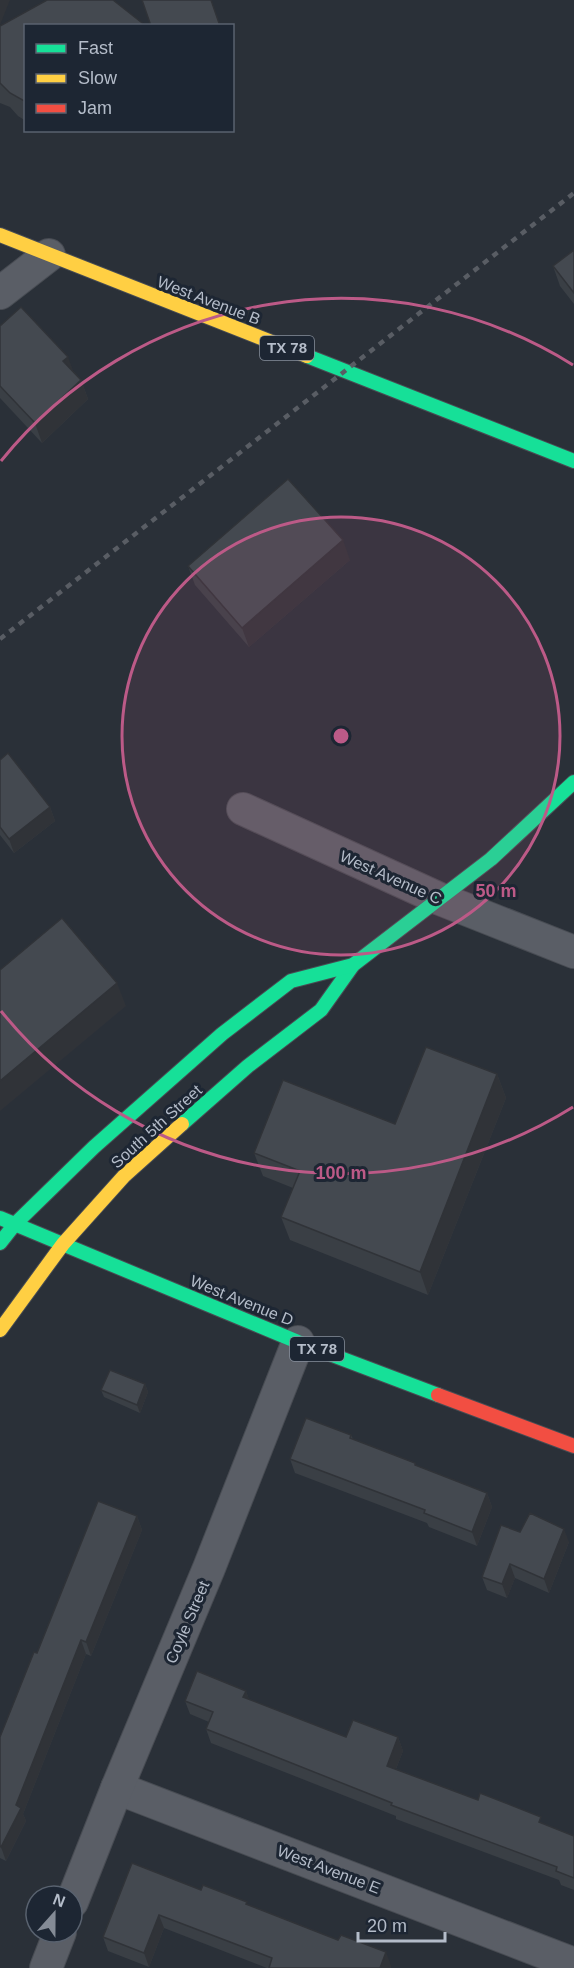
<svg xmlns="http://www.w3.org/2000/svg" width="574" height="1968" font-family="Helvetica,sans-serif">
<style>
.lines{fill:none;stroke-linecap:round;stroke-linejoin:round}
.street-casing{stroke:#484c53;stroke-width:34}
.fast-casing{stroke:#484c53;stroke-width:16}
.slow-casing{stroke:#484c53;stroke-width:16}
.jam-casing{stroke:#484c53;stroke-width:16}
.street{stroke:#5a5e66;stroke-width:32}
.fast{stroke:#16e098;stroke-width:14}
.slow{stroke:#ffcf43;stroke-width:14}
.jam{stroke:#f24e42;stroke-width:14}
.rail{stroke:#595d64;stroke-width:4.5;stroke-dasharray:6 6;stroke-linecap:butt}
.wall{fill:#3a3f45}
.shaded-wall{fill:#303338}
.building{fill:#444950;stroke:#303338;stroke-width:1.5}
.ring{fill:none;stroke:#bc5a87;stroke-width:3}
.labels{text-anchor:middle;stroke-width:6;stroke-linejoin:round;paint-order:stroke}
.shield{fill:#1d2633;stroke:#878f9c;stroke-width:1.5}
.shield-label{font-size:15px;font-weight:bold;fill:#b4bcc9}
.street-label{font-size:16px;fill:#b4bcc9;stroke:#1d2633}
.centre{fill:#bc5a87;stroke:#1d2633;stroke-width:3}
.ring-label{font-size:18px;text-anchor:middle;font-weight:bold;fill:#bc5a87;stroke:#1d2633;stroke-width:6;stroke-linejoin:round;paint-order:stroke}
</style>
<rect width="100%" height="100%" fill="#2a3038"/>
<g class="lines">
<g class="street-casing">
<g id="street">
<polyline points="0,293 49,255"/>
<polyline points="243,809 440,899 574,952"/>
<polyline points="117,1788 574,1964"/>
<polyline points="72,1902 117,1788 209,1568 298,1342"/>
<polyline points="46,1968 60,1932"/>
</g>
</g>
<g class="fast-casing">
<g id="fast">
<polyline points="307,356 574,461"/>
<polyline points="182,1124 248,1066 321,1010 353,965 491,859 574,782"/>
<polyline points="0,1218 298,1342 438,1395"/>
<polyline points="0,1243 15,1224 94,1147 222,1034 291,981 353,965"/>
</g>
</g>
<g class="slow-casing">
<g id="slow">
<polyline points="0,235 307,356"/>
<polyline points="0,1330 63,1244 124,1176 182,1124"/>
</g>
</g>
<g class="jam-casing">
<polyline id="jam" points="438,1395 574,1446"/>
</g>
<use href="#street" class="street"/>
<use href="#fast" class="fast"/>
<use href="#slow" class="slow"/>
<use href="#jam" class="jam"/>
<polyline class="rail" points="0,639 574,193"/>
</g>
<g class="wall">
<polygon points="0,26 26,26 26,121 18,116 10,107 0,103"/>
<polygon points="574,250 574,304 560,286 553,266"/>
<polygon points="0,326 74,372 81,380 88,399 42,443 0,398"/>
<polygon points="350,560 249,647 195,585 188,566"/>
<polygon points="0,760 50,807 55,821 14,853 0,835"/>
<polygon points="497,1074 506,1098 428,1295 290,1240 281,1217 293,1188 263,1176 254,1153 395,1124"/>
<polygon points="145,1384 148,1392 140,1413 104,1397 101,1390"/>
<polygon points="351,1435 353,1439 415,1463 416,1466 487,1493 492,1507 477,1546 429,1527 427,1523 295,1473 290,1459"/>
<polygon points="137,1516 142,1530 91,1656 86,1654 23,1814 26,1821 6,1861 0,1858 0,1737 37,1653"/>
<polygon points="520,1532 569,1542 549,1593 515,1578 507,1598 487,1590 482,1577"/>
<polygon points="246,1691 249,1700 346,1737 398,1737 403,1751 396,1769 574,1836 574,1890 561,1885 559,1880 396,1819 396,1816 211,1743 206,1729 209,1722 190,1714 185,1701"/>
<polygon points="201,1890 248,1905 391,1966 391,1968 267,1968 164,1928 149,1967 108,1951 103,1937"/>
</g>
<g class="shaded-wall">
<polygon points="0,0 10,0 0,25"/>
<polygon points="68,357 75,376 63,361"/>
<polygon points="81,380 88,399 42,443 35,423"/>
<polygon points="343,540 350,560 249,647 242,628"/>
<polygon points="50,807 55,821 14,853 9,839"/>
<polygon points="117,983 126,1006 0,1111 0,1081"/>
<polygon points="497,1074 506,1098 428,1295 420,1272"/>
<polygon points="145,1384 148,1392 140,1413 137,1405"/>
<polygon points="487,1493 492,1507 477,1546 472,1532"/>
<polygon points="137,1516 142,1530 91,1656 86,1642"/>
<polygon points="564,1529 569,1542 549,1593 544,1579"/>
<polygon points="510,1564 515,1578 507,1598 502,1584"/>
<polygon points="81,1640 86,1654 23,1814 26,1821 6,1861 1,1847 16,1805"/>
<polygon points="246,1691 251,1705 243,1697"/>
<polygon points="398,1737 403,1751 392,1779 387,1766"/>
<polygon points="159,1915 164,1928 149,1967 144,1953"/>
<polygon points="386,1952 391,1966 391,1968 380,1968"/>
</g>
<g class="building">
<polygon points="47,0 113,0 146,26 26,26 26,102 10,93 0,83 0,26"/>
<polygon points="142,0 211,0 220,26 151,26"/>
<polygon points="574,250 574,293 553,266"/>
<polygon points="21,307 68,357 63,361 81,380 35,423 0,386 0,326"/>
<polygon points="288,479 343,540 242,628 188,566"/>
<polygon points="8,753 50,807 9,839 0,827 0,760"/>
<polygon points="62,918 117,983 0,1081 0,970"/>
<polygon points="426,1047 497,1074 420,1272 281,1217 300,1171 254,1153 283,1080 395,1124"/>
<polygon points="110,1370 145,1384 137,1405 101,1390"/>
<polygon points="306,1418 351,1435 350,1438 415,1463 415,1465 487,1493 472,1532 424,1513 425,1510 290,1459"/>
<polygon points="98,1501 137,1516 86,1642 81,1640 16,1805 21,1808 1,1847 0,1846 0,1737 34,1652 37,1653"/>
<polygon points="530,1513 564,1529 544,1579 510,1564 502,1584 482,1577 501,1525 520,1532"/>
<polygon points="197,1671 246,1691 243,1697 346,1737 353,1720 398,1737 387,1766 478,1800 480,1793 541,1817 539,1822 574,1836 574,1878 556,1871 557,1867 391,1805 392,1803 206,1729 213,1712 185,1701"/>
<polygon points="132,1863 201,1890 203,1885 247,1902 246,1904 338,1940 341,1935 386,1952 380,1968 269,1968 272,1958 159,1915 144,1953 103,1937"/>
</g>
<circle cx="341" cy="736" r="219" fill="#bc5a87" fill-opacity=".12"/>
<g class="ring">
<circle cx="341" cy="736" r="219"/>
<path d="M573 1107A437 437 0 0 1 1 1011M1 461A437 437 0 0 1 573 365"/>
</g>
<g class="labels">
<g class="shield">
<rect x="260" y="336" width="54" height="24" rx="4.5"/>
<rect x="290" y="1337" width="54" height="24" rx="4.5"/>
</g>
<g class="shield-label">
<text x="287" y="353">TX 78</text>
<text x="317" y="1354">TX 78</text>
</g>
<g class="street-label">
<text transform="translate(209 300) rotate(21)" y="6">West Avenue B</text>
<text transform="translate(391 877) rotate(24)" y="6">West Avenue C</text>
<text transform="translate(156 1126) rotate(-42)" y="6">South 5th Street</text>
<text transform="translate(242 1300) rotate(22)" y="6">West Avenue D</text>
<text transform="translate(187 1622) rotate(-67)" y="6">Coyle Street</text>
<text transform="translate(329 1869) rotate(21)" y="6">West Avenue E</text>
</g>
</g>
<circle cx="341" cy="736" r="9" class="centre"/>
<g class="ring-label">
<text x="496" y="897">50 m</text>
<text x="341" y="1179">100 m</text>
</g>
<rect x="24" y="24" width="210" height="108" fill="#1d2633" stroke="#59626f" stroke-width="1.5"/>
<rect x="36" y="44" width="30" height="9" fill="#16e098" stroke="#59626f" stroke-width="1.5"/>
<text x="78" y="54" font-size="18" fill="#b4bcc9">Fast</text>
<rect x="36" y="74" width="30" height="9" fill="#ffcf43" stroke="#59626f" stroke-width="1.5"/>
<text x="78" y="84" font-size="18" fill="#b4bcc9">Slow</text>
<rect x="36" y="104" width="30" height="9" fill="#f24e42" stroke="#59626f" stroke-width="1.5"/>
<text x="78" y="114" font-size="18" fill="#b4bcc9">Jam</text>
<g transform="translate(54 1914) rotate(21)"><circle r="28" fill="#1d2633" stroke="#59626f" stroke-width="1.5"/>
<path d="M0-4.5L10 22L0 15L-10 22Z" fill="#848b96"/>
<text y="-9" font-size="16" font-weight="bold" text-anchor="middle" fill="#b4bcc9">N</text>
</g>
<path d="M358 1932v9h87v-9" fill="none" stroke="#b4bcc9" stroke-width="3"/>
<text x="367" y="1932" font-size="18" fill="#b4bcc9" stroke="#1d2633" stroke-width="4.5" paint-order="stroke">20 m</text>
</svg>
